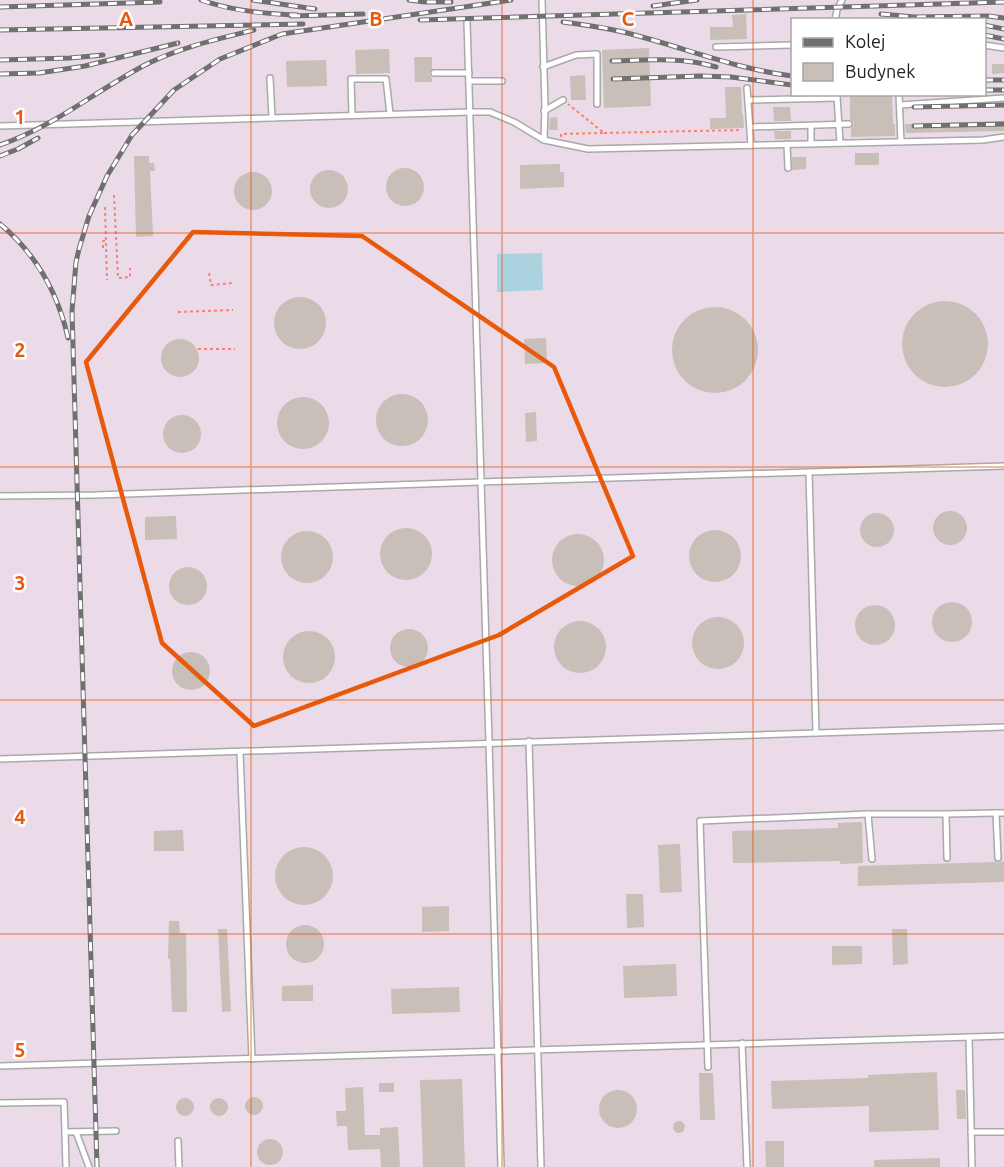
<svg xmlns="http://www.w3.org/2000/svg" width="1004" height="1167" font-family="Ubuntu,sans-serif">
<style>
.industrial{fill:#ebdbe8;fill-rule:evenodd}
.water{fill:#aad3df}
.building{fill:#c7bfb8}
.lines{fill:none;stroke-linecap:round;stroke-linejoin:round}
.lane-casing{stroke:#a9a9a9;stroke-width:8}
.path{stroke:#fa8072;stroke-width:2;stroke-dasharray:3 3;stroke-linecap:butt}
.lane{stroke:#fff;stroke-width:5}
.rail-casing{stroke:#707070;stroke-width:5}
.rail{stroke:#fff;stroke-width:3;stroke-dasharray:9;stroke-linecap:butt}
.marked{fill:none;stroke:#e8590c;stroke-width:4.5;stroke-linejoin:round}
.grid{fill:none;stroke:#e8590c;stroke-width:1.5;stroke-opacity:0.55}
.grid-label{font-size:20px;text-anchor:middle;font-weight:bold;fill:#e8590c;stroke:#fff;stroke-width:5;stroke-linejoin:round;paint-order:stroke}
</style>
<rect width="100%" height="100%" fill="#f2efe9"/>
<path class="industrial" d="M0,0h1004v1167h-1004zM792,20h192v74h-192z"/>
<polygon class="water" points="542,253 543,290 497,292 497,254"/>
<g class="building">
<polygon points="746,14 747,39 710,40 710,27 733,27 732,15"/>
<polygon points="649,48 651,106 604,108 602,50"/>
<polygon points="389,49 390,73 356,74 355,50"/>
<polygon points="414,57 432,57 432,69 429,74 432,78 432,82 415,82"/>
<polygon points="326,60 327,86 287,87 286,61"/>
<polygon points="992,64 1004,64 1004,73 992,74"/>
<polygon points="585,75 586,100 571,100 570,76"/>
<polygon points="725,87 741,87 742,114 743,114 744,128 710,129 710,118 726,118"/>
<polygon points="850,94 892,94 893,124 895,124 895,136 851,137 851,128 853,127 854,123 850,119"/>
<polygon points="773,107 790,107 791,121 774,121"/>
<polygon points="557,117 558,130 549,130 550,118"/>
<polygon points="1004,121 1004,131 906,133 905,124"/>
<polygon points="774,131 791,131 791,139 775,139"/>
<rect x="855" y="153" width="24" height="12"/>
<polygon points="134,156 149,156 149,163 154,163 155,171 150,171 153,236 136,237"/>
<polygon points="792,157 806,157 806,169 792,170"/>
<polygon points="560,164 560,172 564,172 564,187 520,189 520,165"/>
<circle cx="405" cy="187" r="19"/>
<circle cx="329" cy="189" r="19"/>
<circle cx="253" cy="191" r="19"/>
<circle cx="300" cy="323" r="26"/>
<circle cx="945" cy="344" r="43"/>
<circle cx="715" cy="350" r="43"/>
<polygon points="546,338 547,363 525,364 524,339"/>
<circle cx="180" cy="358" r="19"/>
<circle cx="402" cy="420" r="26"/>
<circle cx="303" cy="423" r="26"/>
<polygon points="536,412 537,441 526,442 525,413"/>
<circle cx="182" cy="434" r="19"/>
<circle cx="950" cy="528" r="17"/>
<circle cx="877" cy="530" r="17"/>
<polygon points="176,516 177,539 145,540 145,517"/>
<circle cx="406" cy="554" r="26"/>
<circle cx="715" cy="556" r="26"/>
<circle cx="307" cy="557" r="26"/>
<circle cx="578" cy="560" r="26"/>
<circle cx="188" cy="586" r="19"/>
<circle cx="952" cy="622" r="20"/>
<circle cx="875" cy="625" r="20"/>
<circle cx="718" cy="643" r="26"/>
<circle cx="580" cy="647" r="26"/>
<circle cx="409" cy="648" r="19"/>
<circle cx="309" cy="657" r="26"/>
<circle cx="191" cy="671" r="19"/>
<polygon points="862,822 863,863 840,864 840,861 733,863 732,831 838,828 838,823"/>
<polygon points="183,830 184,851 154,851 154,831"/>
<polygon points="680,844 682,892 660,893 658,845"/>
<circle cx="304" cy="876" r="29"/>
<polygon points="1004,861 1004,882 858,886 858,866 995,862 998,863"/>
<polygon points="626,894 643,894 644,927 627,928"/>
<polygon points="449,906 449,931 422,932 422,907"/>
<polygon points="169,921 179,921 180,933 186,933 187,1012 172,1012 170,959 168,959"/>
<circle cx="305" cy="944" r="19"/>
<polygon points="218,929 227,929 231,1011 222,1012"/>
<polygon points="892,929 907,929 908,964 893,965"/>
<polygon points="832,946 862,946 862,964 832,965"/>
<polygon points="676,964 677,996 624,998 623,966"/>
<polygon points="313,985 313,1001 282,1001 282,986"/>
<polygon points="459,987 460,1012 392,1014 391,989"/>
<polygon points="937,1072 939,1130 869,1132 869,1106 772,1109 771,1081 868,1078 868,1075"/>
<polygon points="699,1073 713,1073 715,1120 700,1120"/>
<polygon points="462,1079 465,1167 423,1167 420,1080"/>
<rect x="379" y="1083" width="15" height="9"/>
<polygon points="363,1087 365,1135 380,1135 380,1128 398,1127 400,1167 381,1167 380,1149 348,1150 347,1126 337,1126 336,1111 346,1111 345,1088"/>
<circle cx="618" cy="1109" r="19"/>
<polygon points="956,1090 965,1090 966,1119 957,1119"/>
<circle cx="254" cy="1106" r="9"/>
<circle cx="185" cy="1107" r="9"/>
<circle cx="219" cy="1107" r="9"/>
<circle cx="679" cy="1127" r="6"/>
<circle cx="270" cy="1152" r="13"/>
<polygon points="765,1141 784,1141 784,1167 766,1167"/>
<polygon points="940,1158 940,1167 874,1167 874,1160"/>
</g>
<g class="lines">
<g class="lane-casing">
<g id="lane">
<polyline points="542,0 545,107 544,140"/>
<polyline points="835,20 837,10 842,0"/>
<polyline points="467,22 489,742 501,1167"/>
<polyline points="984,45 1004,48"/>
<polyline points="716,47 792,45"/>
<polyline points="543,67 576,55 597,54 597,104"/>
<polyline points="434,73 469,73"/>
<polyline points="270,78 272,118"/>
<polyline points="469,81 502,81"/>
<polyline points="747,88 751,145"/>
<polyline points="899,94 901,142"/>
<polyline points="837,97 840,143"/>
<polyline points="748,100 837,98"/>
<polyline points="900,105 1004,98"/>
<polyline points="544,111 563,100"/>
<polyline points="352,115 351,79 386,79 390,114"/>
<polyline points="0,126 470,112 490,112 514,122 544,140 588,149 983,140 1004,137"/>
<polyline points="811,126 811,144"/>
<polyline points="751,127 849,124"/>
<polyline points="787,144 788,168"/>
<polyline points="809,472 816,733"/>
<polyline points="0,496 96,495 481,482 1004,466"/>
<polyline points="529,741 541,1167"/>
<polyline points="240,752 252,1059"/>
<polyline points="0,759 1004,727"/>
<polyline points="947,858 946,814 996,813"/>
<polyline points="998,858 996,813 1004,813"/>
<polyline points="872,859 868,814 946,814"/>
<polyline points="969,1037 972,1167"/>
<polyline points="742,1043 747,1167"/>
<polyline points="0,1066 1004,1036"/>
<polyline points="708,1067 700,821 868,814"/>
<polyline points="0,1103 64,1102 65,1132 116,1131"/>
<polyline points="65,1132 66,1167"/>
<polyline points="76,1132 89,1167"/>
<polyline points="971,1132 1004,1132"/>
<polyline points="178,1141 179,1167"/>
</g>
</g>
<g class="path">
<polyline points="604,133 742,130"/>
<polyline points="561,137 561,134 604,133 568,104"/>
<polyline points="114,195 118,278 130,277 130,268"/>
<polyline points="105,207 107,280"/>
<polyline points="103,248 103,241 106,241"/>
<polyline points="209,273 211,285 233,283"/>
<polyline points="178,312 233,310"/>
<polyline points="198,349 235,349"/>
</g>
<use href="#lane" class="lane"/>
<g class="rail-casing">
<g id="rail">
<path d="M201,0c31,11 63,14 96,15"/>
<polyline points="253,0 315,9"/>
<polyline points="409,0 425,2 451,2"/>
<polyline points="653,6 697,0"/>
<polyline points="0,7 160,2"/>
<polyline points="881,14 914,17 988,16 1004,18"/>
<polyline points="291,16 363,14"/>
<polyline points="420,20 1004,2"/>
<path d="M563,22c23,3 46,6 68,12 54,14 106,35 161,42"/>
<polyline points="984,25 1004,29"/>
<polyline points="0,30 303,24"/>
<polyline points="984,35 1004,39"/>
<polyline points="0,60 70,58 103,55"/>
<path d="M612,61c36,-1 69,-4 104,6"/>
<polyline points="0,74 39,73 85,66 178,43"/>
<polyline points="613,79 701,76 731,77 792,85"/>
<polyline points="984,80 1004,80"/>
<polyline points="984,90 1004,90"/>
<polyline points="914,107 1004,105"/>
<polyline points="914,126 1004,124"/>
<path d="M0,145c55,-19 94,-53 145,-80 33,-17 72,-26 109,-35"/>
<polyline points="0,156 18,149 38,138"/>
<path d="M0,224c35,29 58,69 68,114"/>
<polyline points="97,1167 72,311 76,262 79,249 89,216 107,176 132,135 174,90 220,59 282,34 511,0"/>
</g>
</g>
<use href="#rail" class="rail"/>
</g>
<path class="marked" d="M193,232l169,4 192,131 79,189 -134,79 -245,91 -92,-83 -76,-281z"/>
<path class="grid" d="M251,0v1167M502,0v1167M753,0v1167M0,233h1004M0,467h1004M0,700h1004M0,934h1004"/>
<g class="grid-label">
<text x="126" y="26">A</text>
<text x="376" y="26">B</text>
<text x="628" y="26">C</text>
<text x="20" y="124">1</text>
<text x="20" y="357">2</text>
<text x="20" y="590">3</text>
<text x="20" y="824">4</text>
<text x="20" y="1057">5</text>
</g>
<rect x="791" y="18" width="195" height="78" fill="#ffffff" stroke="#a7a7a7" stroke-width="1.5"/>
<rect x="803" y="38" width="30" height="9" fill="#707070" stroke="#a7a7a7" stroke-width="1.5"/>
<text x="845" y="48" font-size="18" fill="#222222">Kolej</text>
<rect x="803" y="63" width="30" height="18" fill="#c7bfb8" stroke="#a7a7a7" stroke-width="1.5"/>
<text x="845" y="78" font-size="18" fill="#222222">Budynek</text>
</svg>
